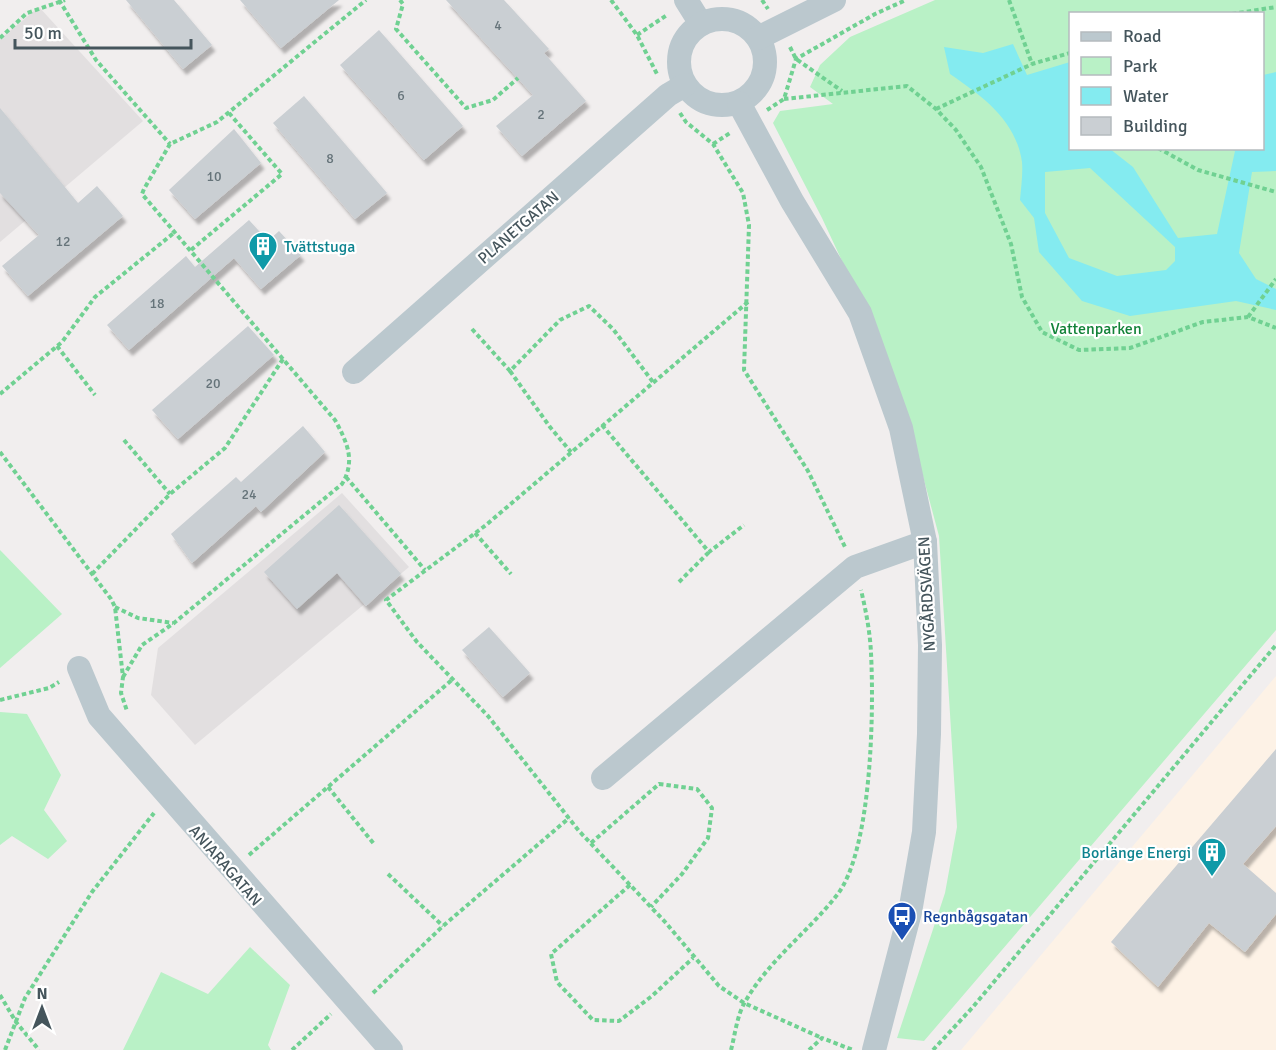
<svg xmlns="http://www.w3.org/2000/svg" width="1276" height="1050" font-family="Signika,sans-serif">
<style>
.commercial{fill:#fdf2e6}
.education{fill:#e2dfe0}
.green{fill:#b9f1c6;fill-rule:evenodd}
.water{fill:#84ebf0;fill-rule:evenodd}
.building{fill:#cacfd3;filter:url(#shadow)}
.lines{fill:none;stroke-linecap:round;stroke-linejoin:round}
.path{stroke:#70d192;stroke-width:4;stroke-dasharray:4.5 3;stroke-linecap:butt}
.minor{stroke:#bbc8ce;stroke-width:24}
.labels{text-anchor:middle;stroke-width:4.5;stroke-linejoin:round;paint-order:stroke}
.number-label{font-size:14px;fill:#66747a}
.street-label{font-size:16px;fill:#45555c;stroke:#fff}
.culture-label{font-size:16px;fill:#0d838f;stroke:#fff;text-anchor:start}
.park-label{font-size:16px;fill:#128238;stroke:#fff}
.transit-label{font-size:16px;fill:#164399;stroke:#fff;text-anchor:start}
</style>
<defs>
<filter id="shadow"><feDropShadow dx="3.5" dy="6" stdDeviation="1.5" flood-color="#0004"/></filter>
</defs>
<rect width="100%" height="100%" fill="#f1eeee"/>
<polygon class="commercial" points="1276,676 1276,1050 961,1050"/>
<g class="education">
<polygon points="39,7 143,121 0,242 0,39"/>
<polygon points="342,493 409,567 195,745 151,695 158,648"/>
</g>
<g class="green">
<path d="M935,0h341v630l-352,411 -27,-3 48,-145 12,-66 -18,-291 -26,-97 -44,-120 -47,-101 -49,-95 7,-12 53,-7 -23,-17 10,-22 30,-28zM1070,14h192v134h-192z"/>
<polygon points="0,550 62,614 0,668"/>
<polygon points="0,712 27,714 61,775 44,810 67,841 48,859 12,836 0,845"/>
<polygon points="250,947 290,985 268,1045 271,1050 123,1050 161,972 208,994"/>
</g>
<path class="water" d="M1013,44l14,31 43,-13v86l40,1 23,18 45,71 39,-4 18,-83 -5,-2 32,-1 1,-73 13,-3v99l-24,1 -13,81 17,26 20,10v21l-40,-9 -106,15 -48,-15 -43,-49 -5,-34 -14,-18c1,-12 3,-26 2,-38 -6,-42 -40,-66 -72,-88l-6,-27 39,6zM1090,168l85,79v14l-9,9 -49,6 -48,-18 -24,-45v-41z"/>
<g class="building">
<polygon points="126,0 174,0 212,45 183,69"/>
<polygon points="240,0 339,0 281,48"/>
<polygon points="446,0 504,0 549,49 544,53 586,101 522,156 496,126 533,95"/>
<polygon points="379,30 463,126 424,160 340,65"/>
<polygon points="304,96 387,193 355,219 273,123"/>
<polygon points="0,108 78,203 97,186 123,216 28,296 2,266 39,235 0,193"/>
<polygon points="234,129 261,163 195,219 169,190"/>
<polygon points="249,220 268,241 279,231 301,255 261,289 234,258 129,350 107,325 186,256 195,267"/>
<polygon points="248,326 274,355 178,439 152,410"/>
<polygon points="303,426 325,452 261,512 256,506 192,563 171,534 236,477 241,482"/>
<polygon points="339,505 401,574 366,606 337,573 297,609 264,572"/>
<polygon points="489,627 530,673 503,697 462,650"/>
<polygon points="1276,749 1276,826 1243,864 1276,893 1276,914 1245,952 1209,923 1158,987 1111,942"/>
</g>
<g class="lines">
<g class="path">
<polyline points="59,0 96,60 170,144"/>
<polyline points="400,0 403,4 396,29 466,108 493,100 518,78"/>
<polyline points="611,0 637,35 658,76"/>
<polyline points="762,0 768,9"/>
<polyline points="1009,0 1032,64"/>
<polyline points="1232,14 1276,7"/>
<polyline points="637,35 667,15"/>
<polyline points="0,38 27,13 65,0"/>
<polyline points="790,47 796,59 842,91"/>
<polyline points="784,99 907,86 936,109 956,130 981,167 1011,244 1022,297 1042,332 1079,350 1130,348 1203,322 1248,317 1276,328"/>
<polyline points="936,109 1032,64 1070,53"/>
<polyline points="767,110 784,99 796,59 875,14 906,0"/>
<polyline points="680,113 686,122 713,144 743,193 749,225 744,370 808,471 845,547"/>
<polyline points="713,144 730,133"/>
<polyline points="1158,148 1198,170 1276,192"/>
<polyline points="191,250 282,174 229,113"/>
<polyline points="748,302 486,525 386,600 417,642 488,716 579,831 666,923 719,986 744,1003 822,1038"/>
<polyline points="1248,317 1276,279"/>
<polyline points="472,329 510,371 560,320 589,306 613,329 653,382"/>
<polyline points="57,346 95,395"/>
<polyline points="510,371 550,427 571,452"/>
<polyline points="0,394 62,342 95,297 175,232"/>
<polyline points="602,425 709,552 744,525"/>
<polyline points="124,440 170,494"/>
<polyline points="0,452 111,599 115,607 123,677 121,693 127,711"/>
<polyline points="346,477 425,570"/>
<polyline points="475,533 511,574"/>
<polyline points="92,574 170,494 225,448 283,359"/>
<polyline points="679,582 709,552"/>
<polyline points="115,607 138,618 173,623"/>
<path d="M123,677l19,-32 32,-22 168,-139c14,-23 5,-42 -7,-64l-193,-226 2,-5 26,-45 47,-22 149,-122"/>
<polyline points="0,700 49,688 59,682"/>
<polyline points="328,787 374,844"/>
<polyline points="591,843 659,784 697,789 712,808 708,838 682,874 651,907"/>
<polyline points="249,855 453,679"/>
<polyline points="388,874 443,926"/>
<polyline points="630,885 551,954 557,982 593,1020 619,1021 652,996 693,958"/>
<polyline points="373,993 443,926 569,818"/>
<polyline points="0,995 16,1022 39,1050"/>
<polyline points="5,1050 25,998 92,892 154,813"/>
<polyline points="292,1050 331,1014"/>
<path d="M731,1050c4,-15 6,-35 14,-48 23,-41 64,-71 92,-107 35,-45 37,-184 34,-242 -1,-21 -5,-42 -10,-63"/>
<polyline points="809,1050 822,1038 853,1050"/>
<polyline points="933,1050 972,1008 1276,645"/>
</g>
<g class="minor">
<polyline points="686,0 701,24"/>
<circle cx="722" cy="62" r="43"/>
<polyline points="758,38 834,0"/>
<polyline points="739,103 792,201 860,313 901,428 925,542 930,645 929,734 924,832 910,912 874,1050"/>
<polyline points="354,372 668,95 685,85"/>
<polyline points="79,668 99,716 391,1050"/>
<polyline points="603,778 855,567 925,542"/>
</g>
</g>
<defs>
<g id="building-pin" transform="scale(1.5)"><path d="M0 17L-7.5 6A9.5 9.5 0 1 1 7.5 6Z" fill="#0f9aa8" stroke="#fff"/><path d="M-4-6H4V6H1V3H-1V6H-4ZM-2.5-4.3h1.7v1.8h-1.7ZM.8-4.3h1.7v1.8H.8ZM-2.5-1h1.7V.8h-1.7ZM.8-1h1.7V.8H.8Z" fill="#fff"/></g>
<g id="bus-pin" transform="scale(1.5)"><path d="M0 17L-7.5 6A9.5 9.5 0 1 1 7.5 6Z" fill="#1a4fb4" stroke="#fff"/><path d="M-5-6H5V4H4V6H2V4H-2V6H-4V4H-5ZM-3.5-4V0h7V-4ZM-3.5 1.2v1.5H-2V1.2ZM2 1.2v1.5H3.5V1.2Z" fill="#fff"/></g>
</defs>
<g fill-rule="evenodd">
<use href="#building-pin" x="263" y="246"/>
<use href="#building-pin" x="1212" y="852"/>
<use href="#bus-pin" x="902" y="916"/>
</g>
<g class="labels">
<g class="number-label">
<text x="498" y="30">4</text>
<text x="401" y="100">6</text>
<text x="541" y="119">2</text>
<text x="330" y="163">8</text>
<text x="214" y="181">10</text>
<text x="63" y="246">12</text>
<text x="157" y="308">18</text>
<text x="213" y="388">20</text>
<text x="249" y="499">24</text>
</g>
<g class="street-label">
<text transform="translate(518 227) rotate(-41)" y="6">PLANETGATAN</text>
<text transform="translate(926 594) rotate(-93)" y="6">NYGÅRDSVÄGEN</text>
<text transform="translate(226 865) rotate(49)" y="6">ANIARAGATAN</text>
</g>
<g class="culture-label">
<text x="284" y="252">Tvättstuga</text>
<text x="1191" y="858" text-anchor="end">Borlänge Energi</text>
</g>
<g class="park-label">
<text x="1096" y="334">Vattenparken</text>
</g>
<g class="transit-label">
<text x="923" y="922">Regnbågsgatan</text>
</g>
</g>
<rect x="1069" y="12" width="195" height="138" fill="#ffffff" stroke="#b5bbbe" stroke-width="1.5"/>
<rect x="1081" y="32" width="30" height="9" fill="#bbc8ce" stroke="#b5bbbe" stroke-width="1.5"/>
<text x="1123" y="42" font-size="18" fill="#45555c">Road</text>
<rect x="1081" y="57" width="30" height="18" fill="#b9f1c6" stroke="#b5bbbe" stroke-width="1.5"/>
<text x="1123" y="72" font-size="18" fill="#45555c">Park</text>
<rect x="1081" y="87" width="30" height="18" fill="#84ebf0" stroke="#b5bbbe" stroke-width="1.5"/>
<text x="1123" y="102" font-size="18" fill="#45555c">Water</text>
<rect x="1081" y="117" width="30" height="18" fill="#cacfd3" stroke="#b5bbbe" stroke-width="1.5"/>
<text x="1123" y="132" font-size="18" fill="#45555c">Building</text>
<g transform="translate(42 1008)" stroke="#ffffff" stroke-width="4.5" paint-order="stroke">
<path d="M0-4.5L10 22L0 15L-10 22Z" fill="#45555c"/>
<text y="-9" font-size="16" font-weight="bold" text-anchor="middle" fill="#45555c">N</text>
</g>
<path d="M15 39v9h176v-9" fill="none" stroke="#45555c" stroke-width="3"/>
<text x="24" y="39" font-size="18" fill="#45555c" stroke="#ffffff" stroke-width="4.5" paint-order="stroke">50 m</text>
</svg>
